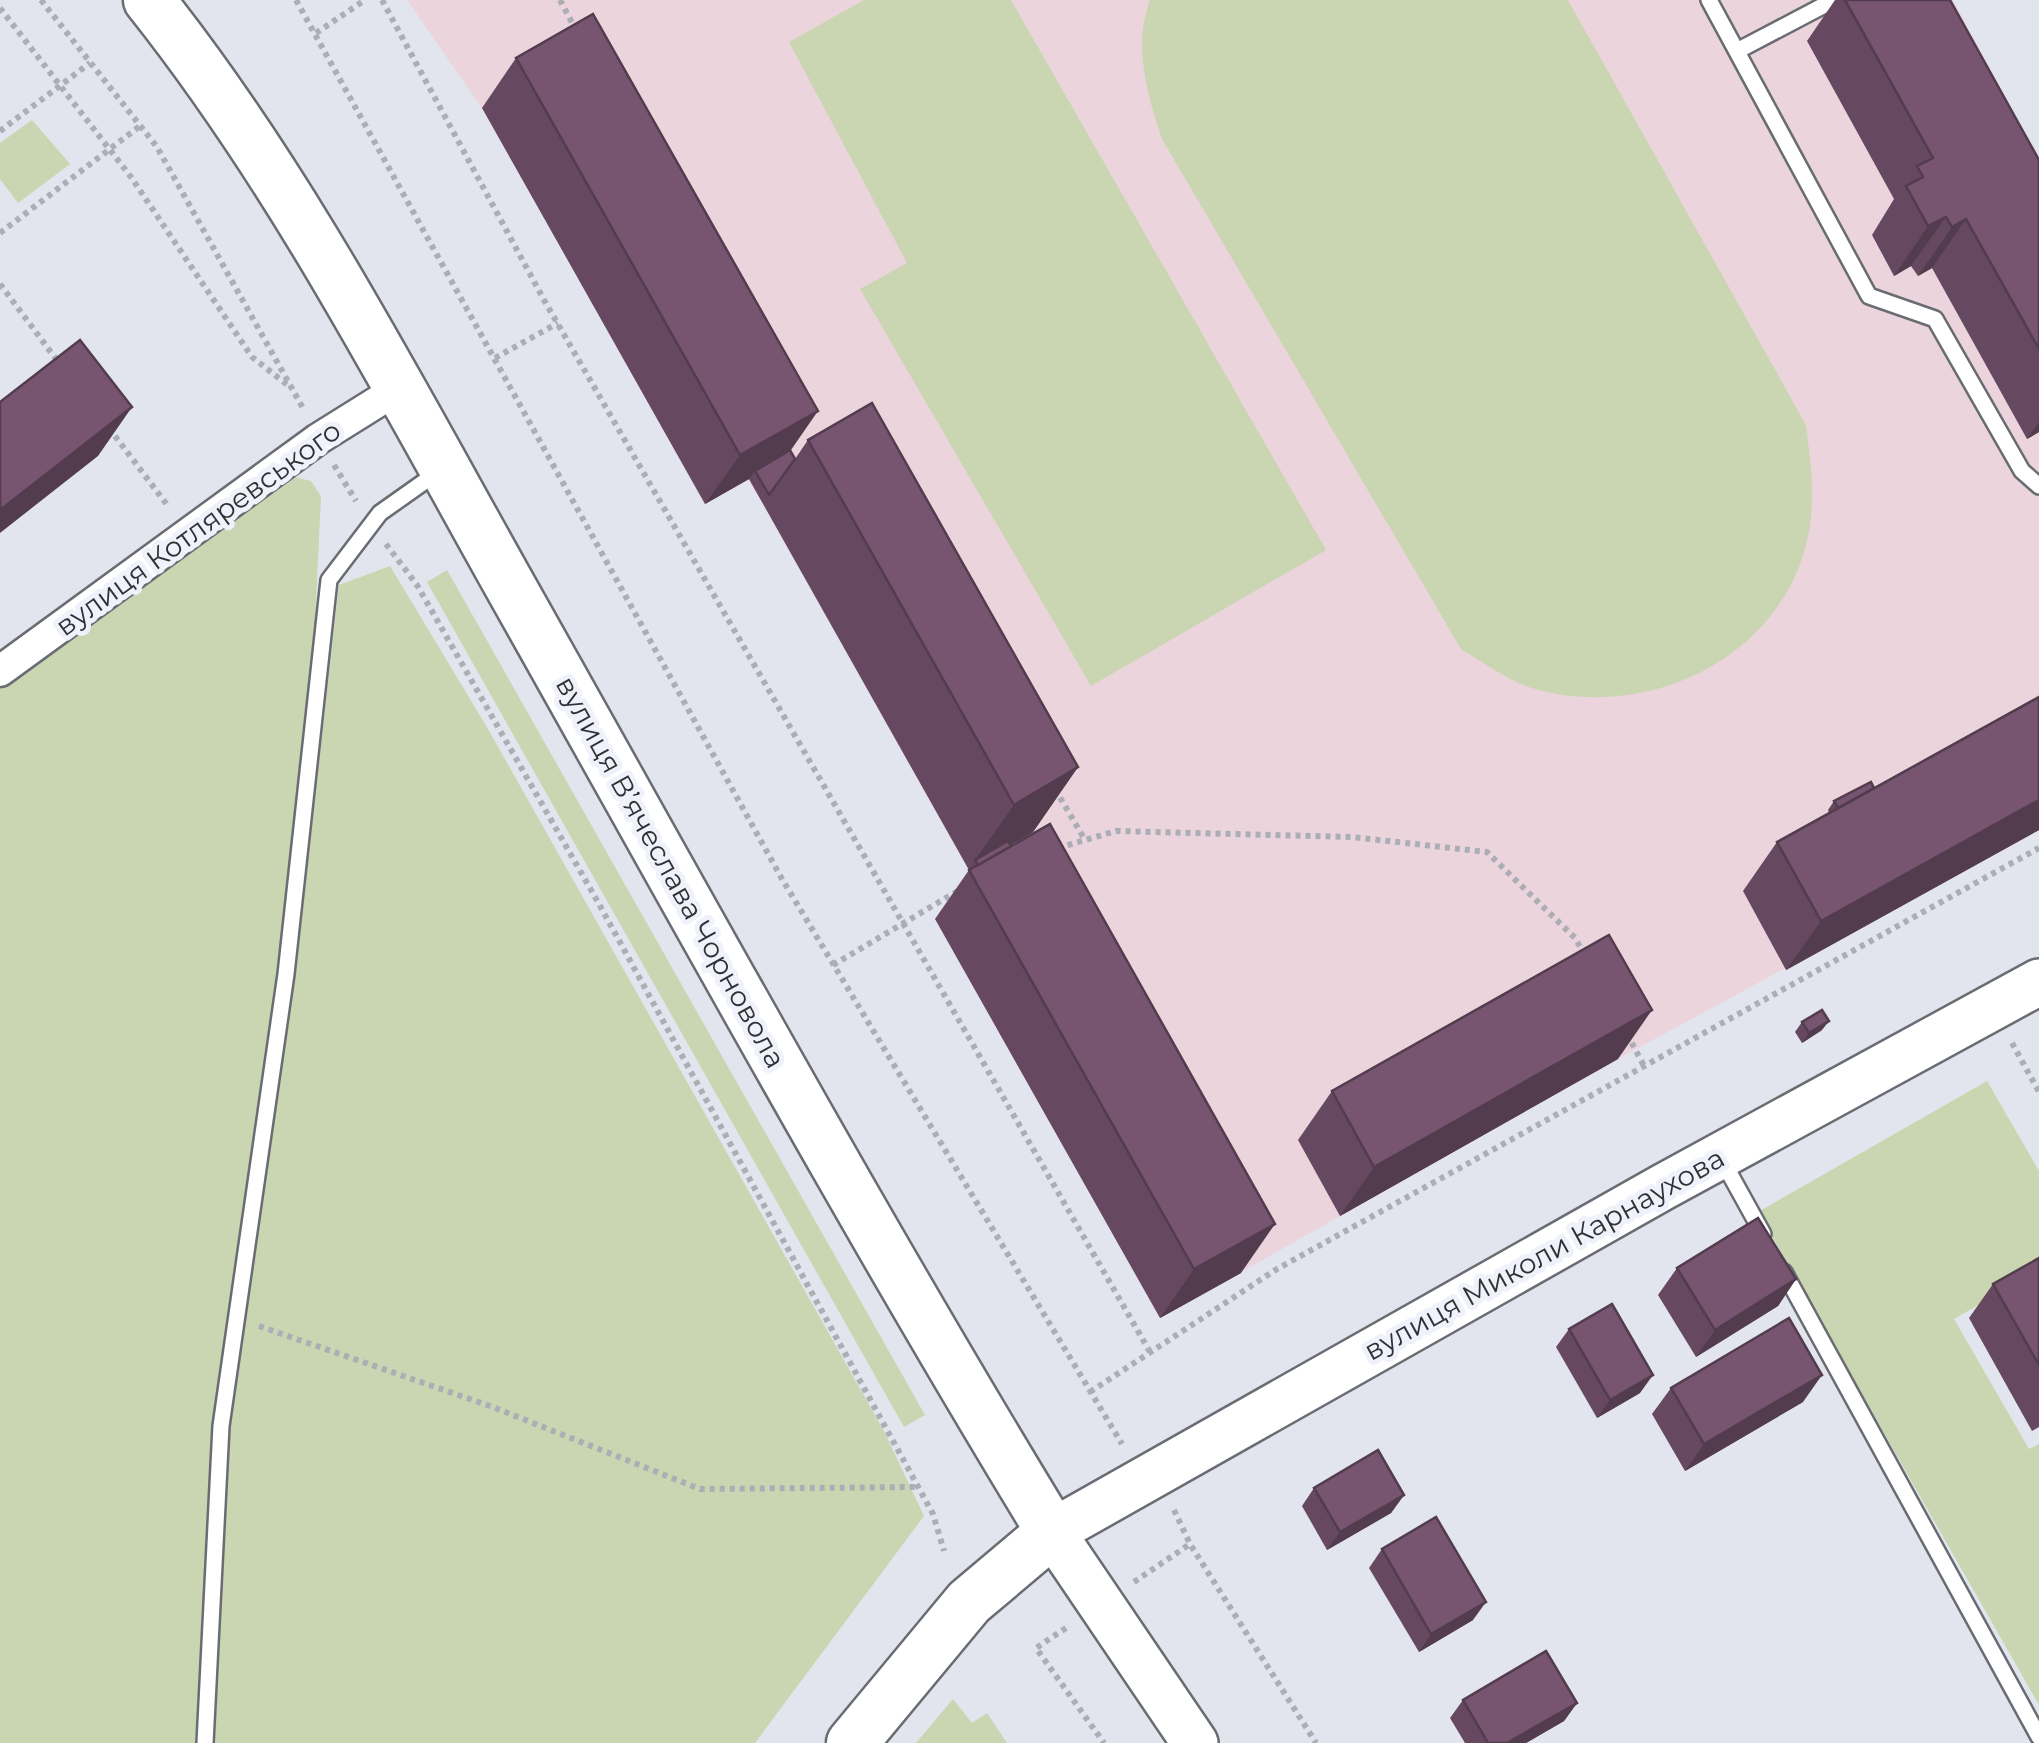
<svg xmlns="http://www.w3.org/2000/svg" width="2039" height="1743" font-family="Montserrat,sans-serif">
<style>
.education{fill:#ecd4dd}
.green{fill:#c9d6b1}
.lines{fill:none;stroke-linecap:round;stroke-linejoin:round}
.lane-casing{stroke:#6a6c73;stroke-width:20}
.street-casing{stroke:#6a6c73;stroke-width:35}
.secondary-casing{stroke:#6a6c73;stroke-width:50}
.primary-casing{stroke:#6a6c73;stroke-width:55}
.path{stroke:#acaeb5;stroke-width:6;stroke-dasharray:5 5;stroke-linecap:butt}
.lane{stroke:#fff;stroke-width:15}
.street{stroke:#fff;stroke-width:30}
.secondary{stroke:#fff;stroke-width:45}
.primary{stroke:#fff;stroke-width:50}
.wall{fill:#664960}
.shaded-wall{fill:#533c4e}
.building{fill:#775570;stroke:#533c4e;stroke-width:2.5}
.labels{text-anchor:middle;stroke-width:10;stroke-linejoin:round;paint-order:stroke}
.street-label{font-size:28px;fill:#313135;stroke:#f0f2fb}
</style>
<rect width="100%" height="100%" fill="#e2e5ed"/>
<polygon class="education" points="407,0 1953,0 2039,160 2039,830 1618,1059 1160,1318 935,919 981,892 763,504 748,480 705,504 482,108"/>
<g class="green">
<polygon points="864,0 1011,0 1326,550 1091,686 860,289 907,263 789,42"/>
<path d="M1150,0h418l238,425c4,33 9,66 4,100 -19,128 -157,197 -275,164 -25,-7 -51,-26 -74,-40l-299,-510c-15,-44 -29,-93 -12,-139z"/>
<polygon points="32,120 70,164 18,203 0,179 0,143"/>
<polygon points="294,477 311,481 321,496 315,625 284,925 214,1427 196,1743 0,1743 0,687 248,501"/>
<polygon points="390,566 488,729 885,1433 924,1516 755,1743 214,1743 230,1432 314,807 339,585"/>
<polygon points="447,570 925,1415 904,1427 427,582"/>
<polygon points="1987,1081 2039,1171 2039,1288 2031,1275 1954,1319 2029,1449 2039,1444 2039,1705 1758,1212"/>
<polygon points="953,1699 972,1723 987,1713 1007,1743 916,1743"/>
</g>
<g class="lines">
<g class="lane-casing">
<g id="lane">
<polyline points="1709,0 1869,296 1935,319 2022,471 2039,486"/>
<polyline points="1737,51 1834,0"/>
<polyline points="1721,1158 1763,1234"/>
<polyline points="1784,1272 2039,1737"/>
<polyline points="205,1743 221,1426 286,974 329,580 380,513 438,472"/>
</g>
</g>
<g class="street-casing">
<polyline id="street" points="0,671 318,439 398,389"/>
</g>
<g class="secondary-casing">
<polyline id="secondary" points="1195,1743 1052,1532 1663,1187 2039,982"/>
</g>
<g class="primary-casing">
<path id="primary" d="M149,0c144,181 252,392 365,593 177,314 350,631 538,939l-83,70 -117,141"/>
</g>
<g class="path">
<polyline points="41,0 157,147 304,410"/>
<polyline points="296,0 782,879 1122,1444"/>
<polyline points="382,0 544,300 1150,1352"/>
<polyline points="560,0 576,30"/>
<polyline points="0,8 131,177 252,357 290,387"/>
<polyline points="316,33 365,0"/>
<polyline points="0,131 90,63"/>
<polyline points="0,233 140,126"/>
<polyline points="0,284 59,363"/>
<polyline points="495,358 558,323"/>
<polyline points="109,428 168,506"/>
<polyline points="334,465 356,501"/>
<polyline points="386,544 417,585 599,904 933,1514 944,1551"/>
<polyline points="1055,789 1085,840"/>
<polyline points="1058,848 1116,831 1352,837 1487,852 1575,938 1586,957"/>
<polyline points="833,965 961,889"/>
<polyline points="1627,1034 1644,1066"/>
<polyline points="2012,1043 2039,1092"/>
<polyline points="259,1326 490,1406 700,1489 918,1487"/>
<polyline points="1090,1392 1277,1269 2039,848"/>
<polyline points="1174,1510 1190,1544 1316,1743"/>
<polyline points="1134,1582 1190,1544"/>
<polyline points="1066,1628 1036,1648 1104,1743"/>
</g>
<use href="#lane" class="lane"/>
<use href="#street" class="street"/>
<use href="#secondary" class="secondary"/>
<use href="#primary" class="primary"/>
</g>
<g class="wall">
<polygon points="1835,0 1950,0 2039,160 2039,432 2027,439 1932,268 1918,276 1911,266 1894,276 1872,235 1894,199 1807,41"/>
<polygon points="516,58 795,459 808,440 1078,767 1033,832 1011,845 1241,1273 1160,1318 935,919 969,870 749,479 705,504 482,108"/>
<polygon points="2039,697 2039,830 1786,970 1743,891 1777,842 1829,813 1828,810 1834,801 1874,788"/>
<polygon points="1802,1022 1822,1030 1802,1043 1795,1032"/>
<polygon points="1618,1059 1340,1216 1298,1140 1332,1091"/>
<polygon points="2039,1258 2039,1427 2032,1431 1969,1318 1993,1284"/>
<polygon points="1677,1268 1796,1279 1778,1306 1696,1357 1658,1295"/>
<polygon points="1569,1329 1640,1393 1597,1418 1556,1347"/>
<polygon points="1671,1388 1803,1402 1685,1471 1652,1414"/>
<polygon points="1314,1488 1404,1495 1391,1513 1327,1550 1302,1506"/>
<polygon points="1382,1549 1473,1620 1419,1652 1369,1568"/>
<polygon points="1463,1700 1577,1703 1564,1721 1526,1743 1465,1743 1450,1718"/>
</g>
<g class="shaded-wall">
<polygon points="1946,217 1911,266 1894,276 1928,226"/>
<polygon points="1966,219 1932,268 1918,276 1952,227"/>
<polygon points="132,407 98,456 0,533 0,510"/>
<polygon points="818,411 784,460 755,471 749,479 705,504 740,455"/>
<polygon points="2039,422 2039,432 2027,439"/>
<polygon points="1078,767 1033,832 977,864 975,860 1014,805"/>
<polygon points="2039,800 2039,830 1786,970 1821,921"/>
<polygon points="1652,1010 1618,1059 1340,1216 1374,1167"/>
<polygon points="1829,1021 1822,1030 1802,1043 1809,1033"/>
<polygon points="1275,1224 1241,1273 1160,1318 1194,1269"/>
<polygon points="1796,1279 1778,1306 1696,1357 1715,1330"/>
<polygon points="1653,1375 1640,1393 1597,1418 1610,1400"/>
<polygon points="1822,1375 1803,1402 1685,1471 1704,1444"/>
<polygon points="1404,1495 1391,1513 1327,1550 1340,1532"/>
<polygon points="1486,1602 1473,1620 1419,1652 1431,1634"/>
<polygon points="1577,1703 1564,1721 1526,1743 1507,1743"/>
</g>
<g class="building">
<polygon points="1845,0 1950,0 2039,160 2039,349 1966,219 1952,227 1946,217 1928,226 1906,186 1923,177 1917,166 1933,158"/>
<polygon points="593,14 818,411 740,455 516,58"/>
<polygon points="80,340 132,407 0,510 0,402"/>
<polygon points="872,403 1078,767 1014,805 808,440"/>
<polygon points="790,450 795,459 769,495 755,471"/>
<polygon points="2039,697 2039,800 1821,921 1777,842"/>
<polygon points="1871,782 1874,788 1838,808 1834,801"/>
<polygon points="1050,824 1275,1224 1194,1269 969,870"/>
<polygon points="1008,841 1011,846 978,865 975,860"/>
<polygon points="1609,935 1652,1010 1374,1167 1332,1091"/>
<polygon points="1822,1010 1829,1021 1809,1033 1802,1022"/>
<polygon points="1758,1218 1796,1279 1715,1330 1677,1268"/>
<polygon points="2039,1258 2039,1365 1993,1284"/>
<polygon points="1612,1304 1653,1375 1610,1400 1569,1329"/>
<polygon points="1789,1318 1822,1375 1704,1444 1671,1388"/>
<polygon points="1378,1450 1404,1495 1340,1532 1314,1488"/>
<polygon points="1436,1517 1486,1602 1431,1634 1382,1549"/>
<polygon points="1546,1651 1577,1703 1507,1743 1488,1743 1463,1700"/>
</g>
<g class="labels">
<g class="street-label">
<text transform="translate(198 528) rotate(-36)" y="10">вулиця Котляревського</text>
<text transform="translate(671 872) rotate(61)" y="10">вулиця Вʼячеслава Чорновола</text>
<text transform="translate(1544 1254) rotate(-29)" y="10">вулиця Миколи Карнаухова</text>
</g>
</g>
</svg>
